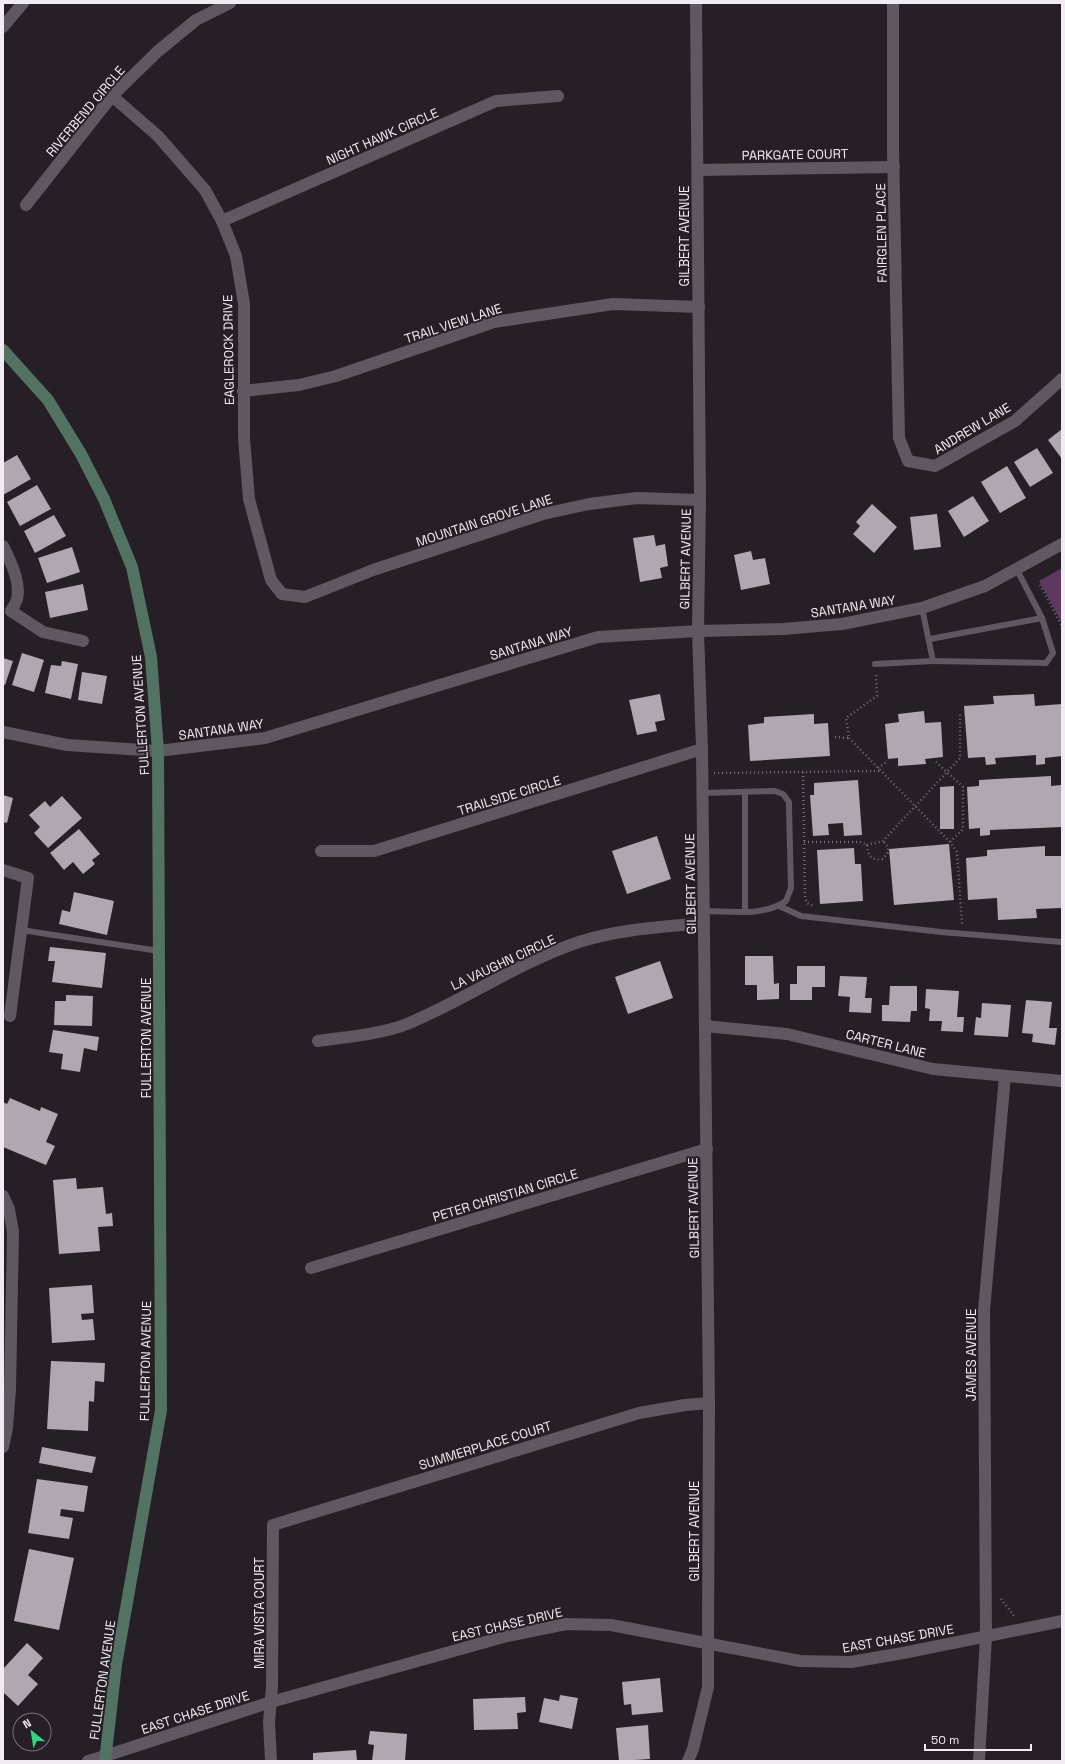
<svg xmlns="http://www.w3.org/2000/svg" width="1065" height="1764" font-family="'Space Grotesk',sans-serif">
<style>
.green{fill:#5e3860}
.building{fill:#b0a7b1}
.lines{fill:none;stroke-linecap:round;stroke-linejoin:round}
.path{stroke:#746e74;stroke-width:2.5;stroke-dasharray:1 3;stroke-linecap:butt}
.service{stroke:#605860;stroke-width:6}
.minor{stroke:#605860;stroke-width:12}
.tertiary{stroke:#605860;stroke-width:12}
.secondary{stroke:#527264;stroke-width:12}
.labels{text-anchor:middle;stroke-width:4;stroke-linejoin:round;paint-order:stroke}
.street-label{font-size:13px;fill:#f1ecf1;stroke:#261f26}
</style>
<rect width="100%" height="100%" fill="#261f26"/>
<polygon class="green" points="1062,568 1062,623 1039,581"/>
<g class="building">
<polygon points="1062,429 1062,459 1048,440"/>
<polygon points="1037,448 1053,473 1030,487 1014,462"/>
<polygon points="17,455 31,479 3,495 3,463"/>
<polygon points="1007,466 1026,498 1000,513 981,482"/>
<polygon points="37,485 51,509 20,526 7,502"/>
<polygon points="973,496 989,521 964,537 948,511"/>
<polygon points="872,504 897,527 874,553 853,534 860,526 856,522"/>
<polygon points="937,514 941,547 914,550 910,517"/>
<polygon points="54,515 66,536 35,553 24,531"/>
<polygon points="654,535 656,546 665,544 668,566 660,568 662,578 640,582 633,538"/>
<polygon points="72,547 80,572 47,583 38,558"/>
<polygon points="751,551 753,560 765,558 770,584 741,590 734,555"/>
<polygon points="83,584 88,610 50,618 45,592"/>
<polygon points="22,653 44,660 34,692 12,685"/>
<polygon points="3,658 13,661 5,685 3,684"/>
<polygon points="62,661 78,664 71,699 45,693 51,665 61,666"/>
<polygon points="82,672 107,676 102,704 78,700"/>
<polygon points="660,694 665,720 655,722 657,731 637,735 629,700"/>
<polygon points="1034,694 1035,706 1062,704 1062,756 1045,758 1045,764 1036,765 1036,755 995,758 996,764 986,765 985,757 968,758 964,706 994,704 993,696"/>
<polygon points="924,711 925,723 941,722 943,757 925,759 926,764 898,766 898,758 888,759 885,724 899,722 898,714"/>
<polygon points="814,714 814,724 828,723 830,756 750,761 748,725 764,723 764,717"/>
<polygon points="1051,776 1051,786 1061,785 1062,827 990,830 990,835 980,836 980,828 969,829 967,787 979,786 979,780"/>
<polygon points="858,780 862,835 844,836 843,823 828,824 829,835 813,836 810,795 814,795 814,783"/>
<polygon points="954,786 954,829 940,829 940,787"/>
<polygon points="3,795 13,798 7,823 3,822"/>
<polygon points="62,796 82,818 48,848 34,833 40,827 29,815 45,801 50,807"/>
<polygon points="79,829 100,854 92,860 95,864 83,874 73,862 64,870 50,853"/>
<polygon points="657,836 671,879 627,894 612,851"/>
<polygon points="949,844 954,900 894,905 889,849"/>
<polygon points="1045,846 1045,856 1062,856 1062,908 1036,909 1037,918 998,920 997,898 968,900 966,858 987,856 987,850"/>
<polygon points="854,848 855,864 861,864 863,901 820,904 817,850"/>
<polygon points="74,892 114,901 107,935 59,924 62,910 70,912"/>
<polygon points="50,947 106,953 102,988 52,982 55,961 48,961"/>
<polygon points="745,956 773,956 774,984 779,983 779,999 757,1000 757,985 745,985"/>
<polygon points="660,961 673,998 628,1014 615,977"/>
<polygon points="797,966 825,966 825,987 812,987 812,1000 790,1000 790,984 797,984"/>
<polygon points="840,976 867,977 865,998 872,998 871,1013 849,1012 850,997 838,996"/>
<polygon points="890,986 917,986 917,1011 911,1011 910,1022 882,1021 882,1005 889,1005"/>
<polygon points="926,989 959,991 957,1017 964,1017 963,1032 941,1031 942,1021 929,1021 930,1009 925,1008"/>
<polygon points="66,995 93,996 92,1026 54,1025 55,1001 66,1001"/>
<polygon points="1026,1000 1052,1002 1049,1028 1057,1028 1055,1045 1032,1042 1033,1034 1022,1033"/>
<polygon points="982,1003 1011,1005 1008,1037 974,1035 976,1017 981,1018"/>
<polygon points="53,1030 99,1037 97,1051 84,1048 80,1072 61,1069 63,1054 49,1052"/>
<polygon points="10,1098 40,1111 41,1107 58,1114 46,1142 55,1146 46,1165 3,1147 3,1102 7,1104"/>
<polygon points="76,1178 77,1189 103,1187 106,1214 112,1213 113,1226 98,1227 100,1251 59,1254 53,1180"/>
<polygon points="92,1285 94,1313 81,1314 82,1320 93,1319 95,1340 52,1343 49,1288"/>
<polygon points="51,1361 105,1363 104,1382 95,1381 94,1402 89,1401 88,1431 47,1429"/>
<polygon points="42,1447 96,1457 92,1473 39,1463"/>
<polygon points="37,1479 88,1486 84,1512 61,1509 60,1516 73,1518 69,1539 28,1533"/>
<polygon points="29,1549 74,1558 59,1630 14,1621"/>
<polygon points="27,1643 43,1658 28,1675 38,1684 18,1706 4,1693 3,1695 3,1669"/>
<polygon points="660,1678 663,1712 632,1715 631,1704 624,1705 622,1682"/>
<polygon points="560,1695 578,1698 572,1729 539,1722 544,1698 559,1701"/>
<polygon points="525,1697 526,1712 517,1713 518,1729 474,1730 473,1699"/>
<polygon points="648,1725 650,1759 619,1761 616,1728"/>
<polygon points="370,1731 407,1734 405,1761 372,1761 374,1745 368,1744"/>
<polygon points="356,1750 357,1761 313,1761 313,1753"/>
</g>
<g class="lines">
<g class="path">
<polyline points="1040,585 1062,626"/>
<polyline points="835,737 849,738 846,718 877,696 876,673"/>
<polyline points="849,738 950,842 957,852 962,924"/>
<polyline points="936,762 963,787 963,829 950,842"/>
<polyline points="878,768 888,761"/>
<polyline points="803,772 805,897 807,903 814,906"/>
<polyline points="714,773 881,771"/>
<polyline points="804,842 860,842 867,845"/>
<polyline points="867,845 883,841 960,758 960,712"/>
<path d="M867,845c1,11 5,16 16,14l5,-7v-5l-5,-6"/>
<polyline points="1001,1599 1015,1617"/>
</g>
<g class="service">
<polyline points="922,608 933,661 1046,663 1053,653 1042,618"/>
<polyline points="930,639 1042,618 1017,570"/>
<polyline points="875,664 933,661"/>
<path d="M703,793l72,-2 8,3 6,8v5l2,81 -5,13c-23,16 -56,10 -82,10"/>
<polyline points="779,906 801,916 941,932 1062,942"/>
<polyline points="745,911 745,792"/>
<polyline points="21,930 159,951"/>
</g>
<g class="minor">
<polyline points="893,3 893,149 899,438 908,461 935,466 1015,421 1062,379"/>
<polyline points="112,96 158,136 205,190 222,221 236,256 244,304 244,438 249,499 271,580 282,594 305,597 373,570 543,514 589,504 637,498 700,500"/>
<polyline points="698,170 894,167"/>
<polyline points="26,205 112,96 157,52 196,20 230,3"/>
<polyline points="222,221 496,101 558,96"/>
<polyline points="243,391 299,385 336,376 494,322 613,304 699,307"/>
<path d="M3,546c7,14 18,36 14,53 -1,4 -4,8 -6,12"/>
<polyline points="11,611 43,632 83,641"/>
<polyline points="321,851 374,851 702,749"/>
<polyline points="3,870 28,878 10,1016"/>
<polyline points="705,1026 787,1034 933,1069 1062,1081"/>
<path d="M318,1041c27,-4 64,-7 89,-17 58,-24 112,-62 172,-82 40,-13 83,-15 125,-19"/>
<polyline points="3,1196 9,1209 13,1232 10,1389 7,1428 3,1447"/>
<polyline points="311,1268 707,1149"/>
<polyline points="88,1761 105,1756"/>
<polyline points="271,1761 269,1722 272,1687 273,1525 639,1413 685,1405 709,1403"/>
<polyline points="688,1761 693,1749 708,1687 708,1644"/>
<polyline points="979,1761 986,1636 984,1310 1005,1076"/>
</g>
<g class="tertiary">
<polyline points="696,3 700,500 698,631 702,749 709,1403 708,1644"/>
<polyline points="3,27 23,3"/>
<polyline points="3,732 67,745 158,751 265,738 598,637 698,631 783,629 842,624 922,608 985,586 1062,544"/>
<polyline points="105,1756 271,1702 507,1636 566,1624 611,1625 800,1661 851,1662 903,1653 1062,1621"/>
</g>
<polyline class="secondary" points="3,350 48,400 81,454 104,499 132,567 151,657 158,751 161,1410 116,1665 105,1761"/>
</g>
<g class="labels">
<g class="street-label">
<text transform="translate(85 111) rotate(-50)" y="5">RIVERBEND CIRCLE</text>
<text transform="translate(382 136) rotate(-24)" y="5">NIGHT HAWK CIRCLE</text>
<text transform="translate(795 154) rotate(-1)" y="5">PARKGATE COURT</text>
<text transform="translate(881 233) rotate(-91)" y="5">FAIRGLEN PLACE</text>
<text transform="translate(684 236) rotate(-90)" y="5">GILBERT AVENUE</text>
<text transform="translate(453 323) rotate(-18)" y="5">TRAIL VIEW LANE</text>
<text transform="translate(228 350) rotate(-91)" y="5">EAGLEROCK DRIVE</text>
<text transform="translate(972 428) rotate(-31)" y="5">ANDREW LANE</text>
<text transform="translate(484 520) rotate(-18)" y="5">MOUNTAIN GROVE LANE</text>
<text transform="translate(685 559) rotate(-89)" y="5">GILBERT AVENUE</text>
<text transform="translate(853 606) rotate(-9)" y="5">SANTANA WAY</text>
<text transform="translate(531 643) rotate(-17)" y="5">SANTANA WAY</text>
<text transform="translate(140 715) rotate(-94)" y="5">FULLERTON AVENUE</text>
<text transform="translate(221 729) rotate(-8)" y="5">SANTANA WAY</text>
<text transform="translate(509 795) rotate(-17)" y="5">TRAILSIDE CIRCLE</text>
<text transform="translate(690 884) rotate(-91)" y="5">GILBERT AVENUE</text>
<text transform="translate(503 962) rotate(-25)" y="5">LA VAUGHN CIRCLE</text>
<text transform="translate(146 1038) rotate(-90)" y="5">FULLERTON AVENUE</text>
<text transform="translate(886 1043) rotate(14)" y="5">CARTER LANE</text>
<text transform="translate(505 1195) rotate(-17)" y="5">PETER CHRISTIAN CIRCLE</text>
<text transform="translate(693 1208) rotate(-91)" y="5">GILBERT AVENUE</text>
<text transform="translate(971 1355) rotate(-90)" y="5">JAMES AVENUE</text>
<text transform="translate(145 1361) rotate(-89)" y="5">FULLERTON AVENUE</text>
<text transform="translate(485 1445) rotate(-17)" y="5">SUMMERPLACE COURT</text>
<text transform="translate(694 1531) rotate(-90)" y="5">GILBERT AVENUE</text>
<text transform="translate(259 1613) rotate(-90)" y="5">MIRA VISTA COURT</text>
<text transform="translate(507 1624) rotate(-13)" y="5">EAST CHASE DRIVE</text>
<text transform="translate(898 1638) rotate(-10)" y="5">EAST CHASE DRIVE</text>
<text transform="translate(102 1680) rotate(-82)" y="5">FULLERTON AVENUE</text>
<text transform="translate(195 1712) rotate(-18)" y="5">EAST CHASE DRIVE</text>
</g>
</g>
<rect width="1065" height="1764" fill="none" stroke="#f1ecf1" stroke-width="8"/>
<g transform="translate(32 1732) rotate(330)"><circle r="19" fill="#261f26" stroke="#777177"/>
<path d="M0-3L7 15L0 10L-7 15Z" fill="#2ed883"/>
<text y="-6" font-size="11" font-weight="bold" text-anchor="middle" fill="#f1ecf1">N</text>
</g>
<path d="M925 1744v6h106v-6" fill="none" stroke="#f1ecf1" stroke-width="2"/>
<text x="931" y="1744" font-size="12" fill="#f1ecf1" stroke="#261f26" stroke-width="3" paint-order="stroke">50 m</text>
</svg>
